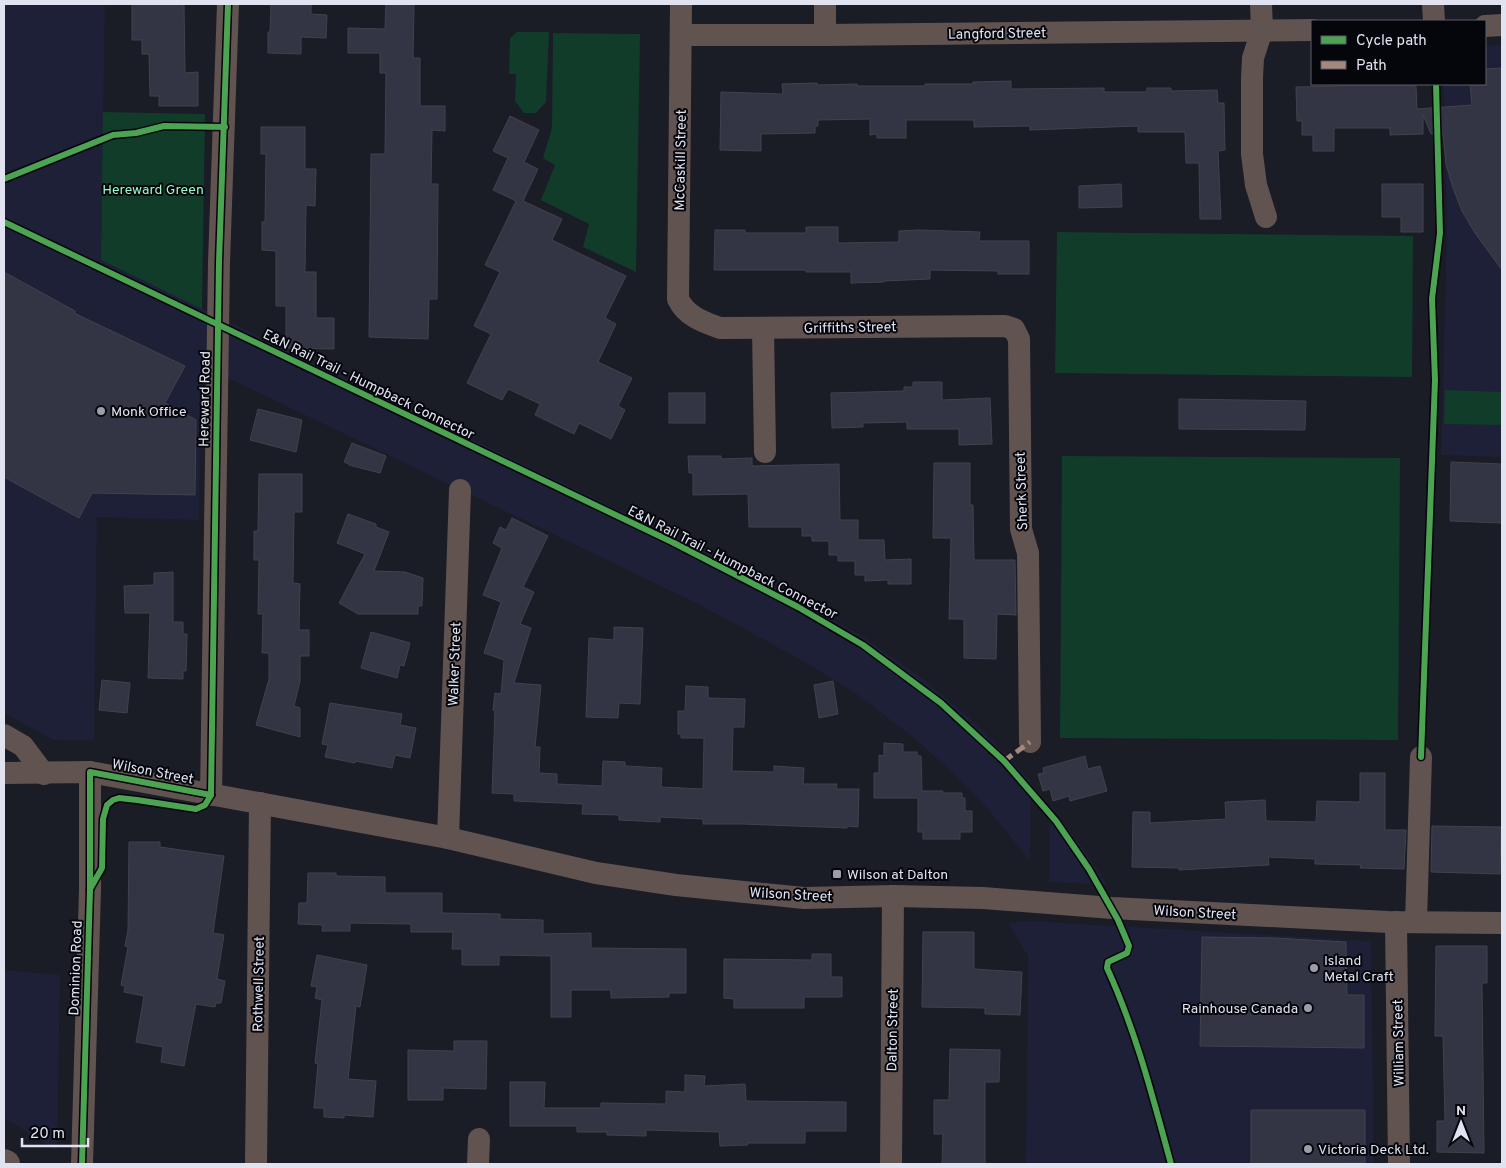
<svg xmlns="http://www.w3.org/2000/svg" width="1506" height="1168" font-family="Overpass,sans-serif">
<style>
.built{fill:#1d2036}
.green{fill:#113c2a}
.building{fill:#333544;stroke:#41424c}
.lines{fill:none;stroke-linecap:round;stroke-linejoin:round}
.street{stroke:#615350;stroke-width:22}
.secondary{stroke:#645554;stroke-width:28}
.quiet{stroke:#a5887d;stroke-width:5;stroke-dasharray:10 5;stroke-linecap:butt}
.cycleway-casing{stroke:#05050c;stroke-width:9}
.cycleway{stroke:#4ca352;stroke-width:6}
.poi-dot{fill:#9b9da9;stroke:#05050c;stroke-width:2}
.labels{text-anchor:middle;stroke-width:4;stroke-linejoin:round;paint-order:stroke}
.street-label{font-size:14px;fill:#e1e3f0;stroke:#05050c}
.park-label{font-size:14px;fill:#93fdc7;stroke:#05050c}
.poi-label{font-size:14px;fill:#e1e3f0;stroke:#05050c;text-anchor:start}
</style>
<rect width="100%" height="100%" fill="#1a1c26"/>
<g class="built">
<polygon points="4,4 105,4 101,260 718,558 768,582 865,638 923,679 975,723 1031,781 1030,861 987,808 954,774 914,738 858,695 803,661 696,603 201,365 199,520 97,517 94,741 53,740 4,713"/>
<polygon points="1502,45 1502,457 1441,455 1447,232 1443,84 1485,84 1485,46"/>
<polygon points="1050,804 1089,857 1107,885 1049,882"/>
<polygon points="1029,921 1371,941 1374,1164 1026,1164 1028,956 1008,923"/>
<polygon points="4,970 60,975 57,1151 4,1118"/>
</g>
<g class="green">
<polygon points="517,32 549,32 546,102 536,113 524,113 515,101 516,74 509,74 510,38"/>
<polygon points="553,33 640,34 636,272 583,247 589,224 541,200 555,165 543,158 552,128"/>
<polygon points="103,112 205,114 202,309 101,260"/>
<polygon points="1057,232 1413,236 1412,377 1055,373"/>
<polygon points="1445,390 1502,392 1502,425 1444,424"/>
<polygon points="1062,456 1400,458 1398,740 1060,738"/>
</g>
<g class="building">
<polygon points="132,4 184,4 185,73 198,72 198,106 159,106 159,96 150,96 149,54 142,54 142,40 132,40"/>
<polygon points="271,4 311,4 311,14 327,15 326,38 301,37 301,54 268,53 268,32 270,32"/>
<polygon points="386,4 414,4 413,58 420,58 420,106 445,106 445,131 432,130 431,184 438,184 437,299 429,299 428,339 369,337 371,154 385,154 386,73 380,73 380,53 348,53 348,28 385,29"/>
<polygon points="1502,68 1502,270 1475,233 1462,211 1453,188 1446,164 1443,134 1431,134 1423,115 1423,134 1390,135 1390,128 1334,128 1334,151 1313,151 1313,135 1302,135 1302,121 1297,121 1296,87 1339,86 1339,84 1408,84 1408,86 1416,86 1417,109 1472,105 1470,84 1485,84 1485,69"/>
<polygon points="1011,81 1011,89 1104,88 1104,92 1147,92 1147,88 1171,88 1171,91 1217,90 1218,103 1224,103 1225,150 1218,151 1221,219 1200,219 1199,163 1186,163 1185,132 1138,132 1138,126 1030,130 1030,126 974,127 974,120 906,120 906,138 877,138 877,134 870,135 870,119 818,120 818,126 815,126 815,133 761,134 761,151 720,150 721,92 783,94 782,84 817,83 817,85 857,84 857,86 925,86 925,84 973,84 973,82"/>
<polygon points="510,116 539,130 524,162 538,169 523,201 562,219 552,240 626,276 605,318 616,324 598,362 632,378 618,406 625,410 611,439 579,423 574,434 535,415 540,404 523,396 508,389 502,400 467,383 491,334 474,326 500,272 485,265 516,201 493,190 508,158 493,151"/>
<polygon points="261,127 305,127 305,169 316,169 315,206 306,205 305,272 316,272 316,318 334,318 334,349 286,348 286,306 276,306 276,251 262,250 262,222 265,222 266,154 261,154"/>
<polygon points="1121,184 1122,207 1079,208 1079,186"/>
<polygon points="1382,184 1423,184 1423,232 1401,232 1401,217 1382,217"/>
<polygon points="806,227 838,227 838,243 899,242 899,231 919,230 980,232 979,241 1029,241 1029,274 998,274 998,271 930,270 930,279 884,281 884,282 851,283 851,272 806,272 806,270 714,270 715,230 745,230 745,233 806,233"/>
<polygon points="4,272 75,311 74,313 185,366 165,403 196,420 195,495 92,493 79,518 4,477"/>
<polygon points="913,382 942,382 942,400 990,398 992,444 959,445 959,429 907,429 907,422 863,423 863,427 832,428 831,393 904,391 904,387 913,387"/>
<rect x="669" y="393" width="36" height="30"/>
<polygon points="1179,399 1306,401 1305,430 1179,429"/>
<polygon points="258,409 302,420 296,452 250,440"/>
<polygon points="352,443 386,456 380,473 349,465 349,464 344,462"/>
<polygon points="688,456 721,456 721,459 752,458 752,466 839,464 840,520 858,520 858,540 884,540 885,560 911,559 911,584 888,584 888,580 865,581 865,575 855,575 855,561 838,561 838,555 829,555 829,541 812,541 812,536 802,536 802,527 749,527 748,494 693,495 693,473 689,473"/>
<polygon points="1451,462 1502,464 1502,523 1450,521"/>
<polygon points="934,463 970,463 970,505 973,505 974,560 1015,560 1016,615 997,614 996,659 964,658 964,619 949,619 951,538 933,538"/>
<polygon points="259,474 302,474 302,512 294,512 293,583 300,584 299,630 309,630 309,656 300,656 300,681 294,706 300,708 300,737 256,725 269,679 269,653 262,653 263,614 258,614 259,560 254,560 254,531 258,531"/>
<polygon points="348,514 376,524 376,527 389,532 374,571 405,572 423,578 422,606 418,606 418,614 358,614 339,603 365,554 337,543"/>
<polygon points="512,518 548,536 523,587 534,592 520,624 531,628 514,683 541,685 535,747 540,747 539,773 557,774 557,784 602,786 603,761 625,762 625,766 662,768 661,787 703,789 704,738 681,738 681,734 678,734 678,711 685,711 686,686 708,687 708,698 745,699 744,727 733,727 732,771 774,772 774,766 804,768 803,784 837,784 836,789 859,789 858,827 847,826 847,828 742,824 703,824 703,819 660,817 660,822 619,820 619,815 582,814 583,804 514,801 514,794 492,793 495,711 493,710 495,693 501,694 504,660 484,653 501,602 483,595 502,548 493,543 500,527 506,530"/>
<polygon points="173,572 173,622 183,622 183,634 187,634 186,671 183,671 183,679 148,678 150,613 125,613 124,586 154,585 154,573"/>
<polygon points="614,627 643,628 640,704 619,703 618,718 586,717 589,638 614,640"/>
<polygon points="371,632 410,643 404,666 400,665 397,678 361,668"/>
<polygon points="102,680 130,683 127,713 99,710"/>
<polygon points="833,681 838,714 819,718 814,685"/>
<polygon points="330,703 402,714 400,725 416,728 410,758 395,755 392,768 355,761 355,763 325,757 328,745 322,744"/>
<polygon points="884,743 903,744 903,752 917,752 917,756 921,756 922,791 943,791 943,793 962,793 962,798 965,798 965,811 972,811 972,832 960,832 960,839 923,839 923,832 918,832 918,798 874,798 874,773 879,773 879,755 884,756"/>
<polygon points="1085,756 1088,769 1100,766 1107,791 1070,801 1069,796 1053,801 1050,789 1043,791 1038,774 1044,773 1043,768"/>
<polygon points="1360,773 1385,773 1385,830 1406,830 1404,869 1360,868 1361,865 1315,864 1315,859 1268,857 1269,865 1179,870 1179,868 1132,867 1133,812 1150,812 1150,823 1226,819 1225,802 1265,800 1266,821 1316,822 1317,801 1360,802"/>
<polygon points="1432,826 1501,827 1500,874 1431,872"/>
<polygon points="129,842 160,842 160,847 224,856 213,933 224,935 217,979 225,981 221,1003 216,1003 215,1007 196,1004 184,1066 161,1062 163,1047 136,1042 144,996 124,992 125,986 121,985 128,947 125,946 128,930"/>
<polygon points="308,873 336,873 336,876 385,877 385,893 442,893 442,913 500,914 500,919 543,920 543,934 591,933 591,948 686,949 686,993 669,993 669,997 611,998 611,990 571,990 571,1017 551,1017 551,956 499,955 499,965 462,965 462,949 452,949 453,932 411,932 411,924 350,923 350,931 322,931 323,925 298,924 299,903 307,903"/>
<polygon points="923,932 974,932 974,969 1022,972 1020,1015 985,1014 985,1008 922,1007"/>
<polygon points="1202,937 1274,938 1346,942 1347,995 1364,995 1364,1048 1200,1046"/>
<polygon points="1436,946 1487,946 1487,983 1482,983 1484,1153 1437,1152 1437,1121 1445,1121 1443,1036 1435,1036"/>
<polygon points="812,954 831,954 831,977 842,977 842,997 804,997 804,1008 734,1008 734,999 724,998 724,959 812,960"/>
<polygon points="317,955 367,965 360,1007 356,1006 348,1079 376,1081 373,1117 344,1115 344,1118 324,1117 324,1108 314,1108 318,1064 315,1063 322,1000 315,998 317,987 311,986"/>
<polygon points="454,1041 487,1041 486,1089 443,1088 443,1100 408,1100 408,1050 454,1051"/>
<polygon points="950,1049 1000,1050 999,1082 985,1082 985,1164 942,1164 943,1134 934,1134 934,1100 949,1100"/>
<polygon points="685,1075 705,1076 704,1086 745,1084 746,1101 846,1102 846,1131 805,1131 805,1143 747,1143 748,1145 720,1146 719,1132 646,1130 646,1136 607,1135 607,1132 577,1132 577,1126 510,1126 510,1082 545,1082 544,1108 601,1108 601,1103 666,1104 666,1091 685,1092"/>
<polygon points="1251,1110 1365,1110 1365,1163 1251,1164"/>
</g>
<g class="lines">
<g class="street">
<path d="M681,4l-3,295c8,17 25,23 42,29l285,-2 9,3 5,10 2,190 7,24 2,189"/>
<polyline points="1261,4 1262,30 1253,58 1252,78 1252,154 1256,185 1266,217"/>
<polyline points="1433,4 1434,21"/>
<polyline points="1485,26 1502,25"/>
<polyline points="681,35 825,35 1312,30"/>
<polyline points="825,35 825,4"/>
<polyline points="763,328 765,452"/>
<polyline points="4,735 23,746 44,774"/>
<polyline points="4,773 90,772 448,838 596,873 676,885 804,898 893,896 983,898 1112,908 1388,922 1502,923"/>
<polyline points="211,795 219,262 228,4"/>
<polyline points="448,838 460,490"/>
<polyline points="1396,922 1399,1164"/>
<polyline points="1416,922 1421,757"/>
<polyline points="82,1164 90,890 90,772"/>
<polyline points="256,1164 260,803"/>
<polyline points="478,1164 479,1139"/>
<polyline points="891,1164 893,896"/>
</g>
<polyline class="secondary" points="4,1163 6,1164"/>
<polyline class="quiet" points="1004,761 1030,742"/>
<g class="cycleway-casing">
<g id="cycleway">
<polyline points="4,179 113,135 136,133 164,126 225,127"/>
<path d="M4,222l668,320 126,65 65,38 78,58 63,58 52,60 33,48 29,51 11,26 -2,7 -19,9 -1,6c29,63 46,130 64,196"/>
<polyline points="1421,757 1435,380 1432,299 1440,233 1436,84"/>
<polyline points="211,795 219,262 228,4"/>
<polyline points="90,889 102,868 103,819 107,805 113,800 119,798 137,800 196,809 205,805 211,795"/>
<polyline points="82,1164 90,890 90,772 211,795"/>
</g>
</g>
<use href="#cycleway" class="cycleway"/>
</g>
<g class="poi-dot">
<circle cx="101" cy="411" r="5"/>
<rect x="832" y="869" width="10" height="10" rx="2.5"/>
<circle cx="1314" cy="968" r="5"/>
<circle cx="1308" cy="1008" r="5"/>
<circle cx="1308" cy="1149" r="5"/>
</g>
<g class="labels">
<g class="street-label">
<text transform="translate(997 33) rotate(-1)" y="5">Langford Street</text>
<text transform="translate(680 160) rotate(-89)" y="5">McCaskill Street</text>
<text transform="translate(850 327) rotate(-1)" y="5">Griffiths Street</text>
<text transform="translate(369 384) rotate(26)" y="5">E&amp;N Rail Trail - Humpback Connector</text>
<text transform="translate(204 399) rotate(-89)" y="5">Hereward Road</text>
<text transform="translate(1021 491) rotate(-92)" y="5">Sherk Street</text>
<text transform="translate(733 562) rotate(27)" y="5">E&amp;N Rail Trail - Humpback Connector</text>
<text transform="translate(454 664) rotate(-88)" y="5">Walker Street</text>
<text transform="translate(153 771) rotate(11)" y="5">Wilson Street</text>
<text transform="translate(791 894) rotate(3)" y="5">Wilson Street</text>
<text transform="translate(1195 912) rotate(3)" y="5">Wilson Street</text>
<text transform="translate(75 968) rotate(-88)" y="5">Dominion Road</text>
<text transform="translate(258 984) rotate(-89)" y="5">Rothwell Street</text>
<text transform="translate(892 1030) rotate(-89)" y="5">Dalton Street</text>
<text transform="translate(1398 1043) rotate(-91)" y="5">William Street</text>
</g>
<g class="park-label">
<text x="153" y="194">Hereward Green</text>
</g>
<g class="poi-label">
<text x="111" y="416">Monk Office</text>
<text x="847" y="879">Wilson at Dalton</text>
<text x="1324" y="965">Island<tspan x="1324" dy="16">Metal Craft</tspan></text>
<text x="1298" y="1013" text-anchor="end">Rainhouse Canada</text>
<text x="1318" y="1154">Victoria Deck Ltd.</text>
</g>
</g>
<rect width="1506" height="1168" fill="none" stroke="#e1e3f0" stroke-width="10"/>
<rect x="1311" y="20" width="175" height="65" fill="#05050c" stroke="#5d5e67"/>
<rect x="1321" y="36" width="25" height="8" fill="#4ca352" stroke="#5d5e67"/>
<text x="1356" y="45" font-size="15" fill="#e1e3f0">Cycle path</text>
<rect x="1321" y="61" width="25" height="8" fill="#a5887d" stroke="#5d5e67"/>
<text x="1356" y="70" font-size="15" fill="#e1e3f0">Path</text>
<g transform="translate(1461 1123)" stroke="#05050c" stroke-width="4" paint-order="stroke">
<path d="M0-4L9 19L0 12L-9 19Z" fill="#e1e3f0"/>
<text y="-8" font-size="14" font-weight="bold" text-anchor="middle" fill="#e1e3f0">N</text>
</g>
<path d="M22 1138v8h66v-8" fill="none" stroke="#e1e3f0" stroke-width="2.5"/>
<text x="30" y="1138" font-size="15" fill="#e1e3f0" stroke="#05050c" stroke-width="4" paint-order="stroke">20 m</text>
</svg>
